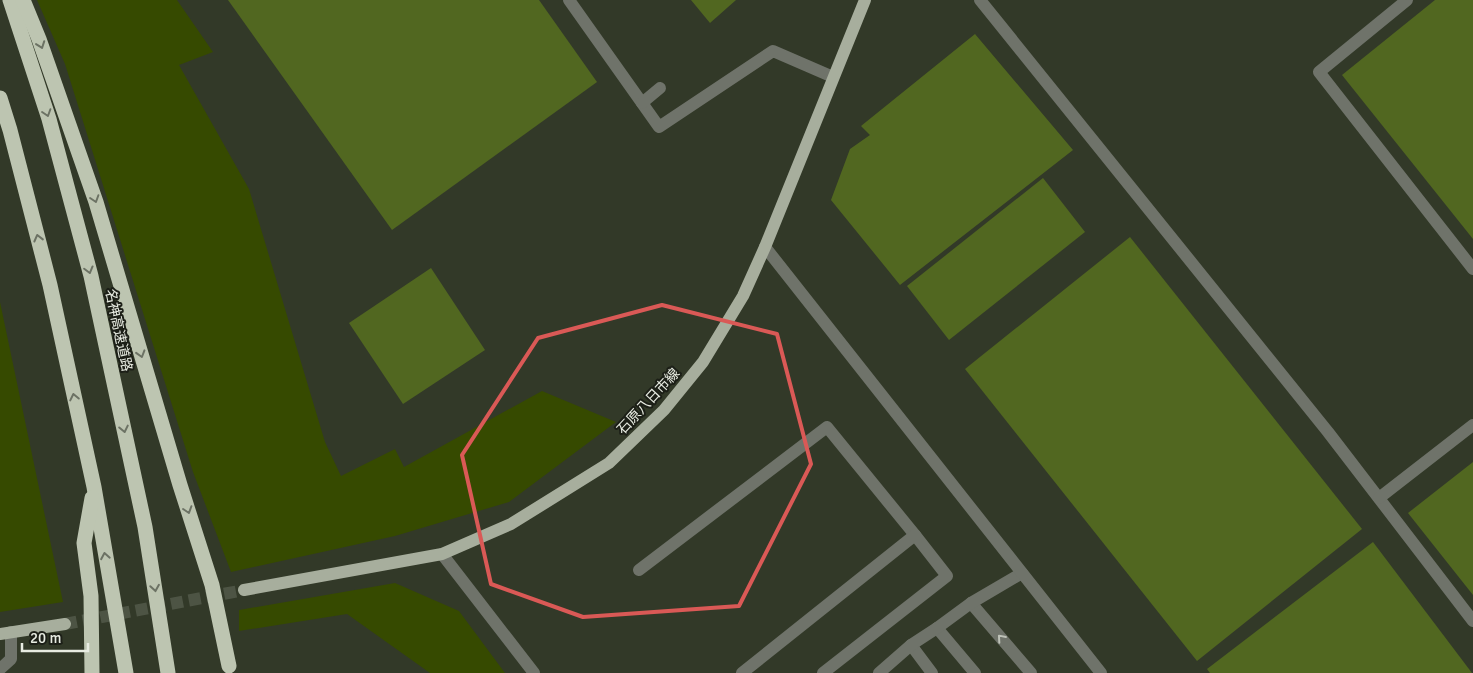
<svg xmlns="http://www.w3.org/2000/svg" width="1473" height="673" font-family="Signika,'Noto Sans JP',sans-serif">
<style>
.green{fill:#364a00}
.building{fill:#516720}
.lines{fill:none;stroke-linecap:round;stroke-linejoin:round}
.primary-tunnel{stroke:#4d5444;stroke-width:12;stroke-dasharray:12 6;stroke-linecap:butt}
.service{stroke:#6f736a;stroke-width:12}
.minor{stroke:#6f736a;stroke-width:12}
.tertiary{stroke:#6f736a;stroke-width:12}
.primary{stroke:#a7ae9d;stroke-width:12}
.motorway{stroke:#bdc5b1;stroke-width:15}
.oneway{stroke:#6c7264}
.oneway2{stroke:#bec2b8}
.marked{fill:none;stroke:#da5956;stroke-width:4;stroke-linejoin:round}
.labels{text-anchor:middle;stroke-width:4;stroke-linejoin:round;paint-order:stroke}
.street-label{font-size:14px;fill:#e8ece2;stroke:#1c1f17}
</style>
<rect width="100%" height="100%" fill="#323928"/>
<g class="green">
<polygon points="37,0 177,0 213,52 179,65 249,189 325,442 341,476 395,449 404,467 542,391 616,422 509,502 395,536 231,572 193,472 65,64"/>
<polygon points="0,302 63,602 0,612"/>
<polygon points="395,583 459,611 505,673 430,673 347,614 239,631 239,610"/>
</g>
<g class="building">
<polygon points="228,0 539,0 597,82 392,230"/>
<polygon points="691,0 736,0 710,23"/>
<polygon points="1435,0 1473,0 1473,239 1342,75"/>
<polygon points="975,34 1073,150 900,285 831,200 850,149 870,135 861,126"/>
<polygon points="1043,178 1085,232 949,340 907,286"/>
<polygon points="1130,237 1362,529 1197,661 965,369"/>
<polygon points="431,268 485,350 403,404 349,323"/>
<polygon points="1473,462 1473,595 1408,513"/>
<polygon points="1373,542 1472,673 1210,673 1207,669"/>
</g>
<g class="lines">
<polyline class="primary-tunnel" points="65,624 244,590"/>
<g class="service">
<polyline points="569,0 659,127 773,51 833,77"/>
<polyline points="980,0 1328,432 1473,621"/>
<polyline points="1407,0 1319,72 1473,269"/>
<polyline points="642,103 660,88"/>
<polyline points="1379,498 1473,425"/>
<polyline points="639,570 827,427 915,535"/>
<polyline points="971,603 1031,673"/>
<polyline points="937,628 975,673"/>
<polyline points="911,645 932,673"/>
<polyline points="0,669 11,659 11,632"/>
<polyline points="742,673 915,535 947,576 823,673"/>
<polyline points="879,673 911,645 937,628 971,603 1022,573"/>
</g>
<polyline class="minor" points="442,554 534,673"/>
<polyline class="tertiary" points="765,247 1101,673"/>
<g class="primary">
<polyline points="244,590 442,554 511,524 609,463 664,410 703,362 743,296 765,247 865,0"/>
<polyline points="0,634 65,624"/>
</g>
<g class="motorway">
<polyline points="10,0 49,119 91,276 145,527 168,673"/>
<polyline points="23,0 39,39 96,202 180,485 212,585 229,666"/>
<polyline points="0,98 10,130 50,285 94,487 126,673"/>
<polyline points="92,498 84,543 91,596 92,673"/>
</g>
</g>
<defs><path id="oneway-chevron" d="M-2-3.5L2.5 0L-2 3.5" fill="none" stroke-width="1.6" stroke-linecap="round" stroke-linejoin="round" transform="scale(1.25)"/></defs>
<g class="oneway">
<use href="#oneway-chevron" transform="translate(41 45) rotate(70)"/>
<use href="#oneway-chevron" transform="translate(47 113) rotate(72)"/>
<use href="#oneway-chevron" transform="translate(95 199) rotate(72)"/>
<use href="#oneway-chevron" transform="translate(38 238) rotate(-104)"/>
<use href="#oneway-chevron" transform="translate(89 270) rotate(75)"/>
<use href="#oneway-chevron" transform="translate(141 354) rotate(73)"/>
<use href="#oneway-chevron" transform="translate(74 397) rotate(-102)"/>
<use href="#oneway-chevron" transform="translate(124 429) rotate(78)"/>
<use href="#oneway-chevron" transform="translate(188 510) rotate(72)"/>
<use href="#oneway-chevron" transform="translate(105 556) rotate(-100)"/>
<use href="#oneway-chevron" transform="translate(155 588) rotate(81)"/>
</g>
<use class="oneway2" href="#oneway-chevron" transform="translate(1001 638) rotate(-131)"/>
<path class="marked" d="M662,305l115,29 34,130 -72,142 -156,11 -92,-33 -29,-129 76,-117z"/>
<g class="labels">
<g class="street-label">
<text transform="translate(119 330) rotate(78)" y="5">名神高速道路</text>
<text transform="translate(648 401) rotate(-47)" y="5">石原八日市線</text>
</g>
</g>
<path d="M22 643v8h66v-8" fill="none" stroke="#e8ece2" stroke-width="2.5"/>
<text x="30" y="643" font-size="15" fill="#e8ece2" stroke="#1c1f17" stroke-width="4" paint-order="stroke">20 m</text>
</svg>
